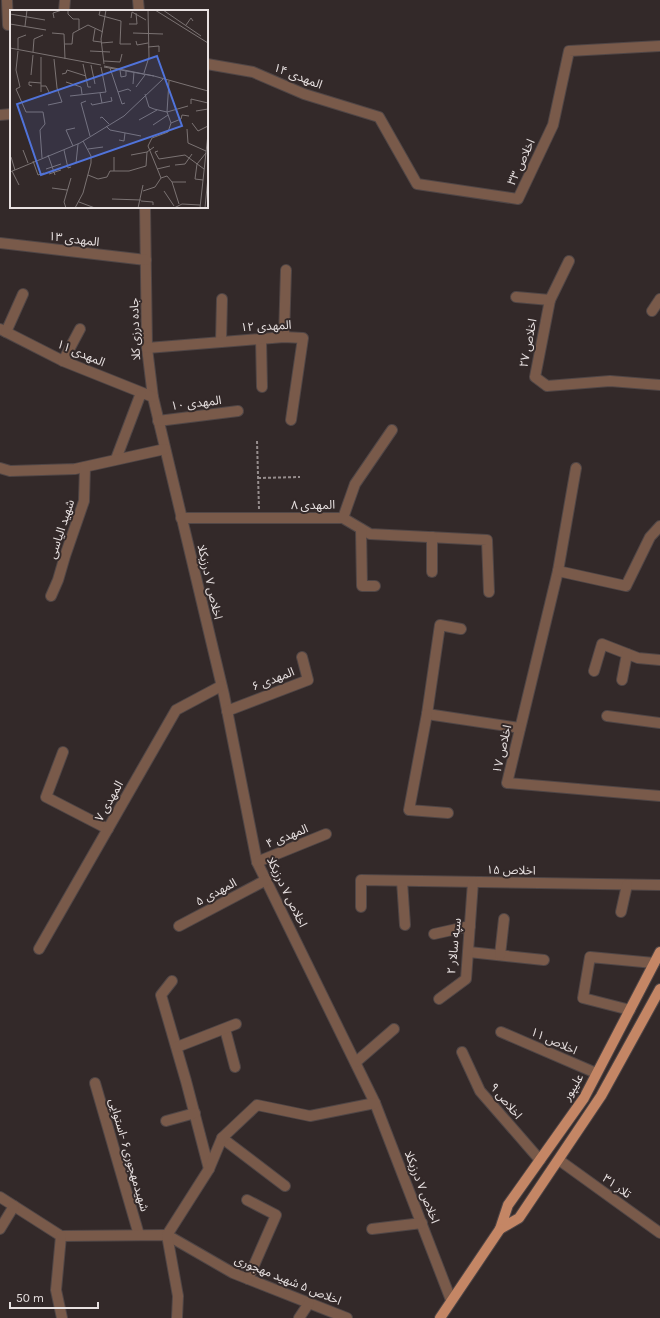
<svg xmlns="http://www.w3.org/2000/svg" width="660" height="1318" font-family="Karla,'Noto Sans Arabic',sans-serif">
<style>
.lines{fill:none;stroke-linecap:round;stroke-linejoin:round}
.minor-casing{stroke:#504646;stroke-width:12}
.major-casing{stroke:#504646;stroke-width:12}
.path{stroke:#968d8d;stroke-width:2;stroke-dasharray:3 2;stroke-linecap:butt}
.minor{stroke:#795a4a;stroke-width:10}
.major{stroke:#c48665;stroke-width:10}
.labels{text-anchor:middle;stroke-width:4;stroke-linejoin:round;paint-order:stroke}
.street-label{font-size:12px;fill:#e8e1e1;stroke:#332929}
.inset-road{fill:none;stroke:#7b7373;stroke-width:1}
.view{fill:#5073da;fill-opacity:0.15;stroke:#5073da;stroke-width:2}
.inset-edge{fill:none;stroke:#e8e1e1;stroke-width:2}
</style>
<rect width="100%" height="100%" fill="#332929"/>
<g class="lines">
<g class="minor-casing">
<g id="minor">
<polyline points="7,0 8,25"/>
<polyline points="138,0 139,11"/>
<polyline points="64,11 65,0"/>
<polyline points="207,64 253,72 304,94 379,117 417,184 518,199 553,125 569,51 660,46"/>
<polyline points="0,115 11,114"/>
<polyline points="145,207 147,348 153,397 224,695 257,862 375,1103 451,1300"/>
<polyline points="0,243 146,260"/>
<polyline points="569,261 550,300 535,377 547,386 610,381 660,385"/>
<polyline points="516,297 550,300"/>
<polyline points="652,311 660,299"/>
<polyline points="0,329 63,361 153,397"/>
<polyline points="6,332 23,294"/>
<polyline points="284,337 286,270"/>
<polyline points="261,339 262,387"/>
<polyline points="221,342 222,299"/>
<polyline points="147,348 284,337 303,338 291,420"/>
<polyline points="63,361 80,329"/>
<polyline points="158,421 238,411"/>
<polyline points="116,459 141,393"/>
<polyline points="0,468 10,471 75,469 165,449"/>
<polyline points="576,468 558,571 507,783 660,796"/>
<polyline points="181,518 343,518 370,534 487,540 489,592"/>
<polyline points="343,518 355,484 392,430"/>
<polyline points="361,529 362,586 375,586"/>
<polyline points="432,537 432,572"/>
<polyline points="558,571 626,586 650,537 660,526"/>
<polyline points="51,596 58,580 65,556 84,501 85,467"/>
<polyline points="461,629 440,625 427,714 520,728"/>
<polyline points="594,671 602,644 638,658 660,660"/>
<polyline points="622,680 627,654"/>
<polyline points="227,711 308,680 302,657"/>
<polyline points="427,714 409,810 448,813"/>
<polyline points="607,716 660,723"/>
<polyline points="63,752 46,797 108,829"/>
<polyline points="257,862 326,834"/>
<polyline points="402,881 405,925"/>
<polyline points="361,907 361,880 660,885"/>
<polyline points="621,912 627,885"/>
<polyline points="179,926 266,880"/>
<polyline points="434,934 470,926"/>
<polyline points="39,949 176,710 221,686"/>
<polyline points="469,952 544,960"/>
<polyline points="500,955 504,919"/>
<polyline points="172,981 161,995 186,1081 209,1169"/>
<polyline points="439,999 466,979 473,882"/>
<polyline points="630,1010 583,998 590,957 654,963"/>
<polyline points="225,1029 235,1067"/>
<polyline points="501,1032 596,1073"/>
<polyline points="177,1047 236,1024"/>
<polyline points="462,1052 480,1091 540,1160"/>
<polyline points="356,1062 394,1029"/>
<polyline points="95,1083 139,1235"/>
<polyline points="166,1121 195,1113"/>
<polyline points="222,1138 285,1186"/>
<polyline points="559,1160 660,1233"/>
<polyline points="0,1197 61,1236 167,1235 233,1273 347,1318"/>
<polyline points="247,1200 276,1215 248,1279"/>
<polyline points="0,1229 14,1206"/>
<polyline points="372,1229 422,1223"/>
<polyline points="61,1236 56,1290 62,1318"/>
<polyline points="177,1318 178,1296 167,1235 209,1169 222,1138 257,1105 310,1116 375,1103"/>
<polyline points="299,1318 309,1303"/>
</g>
</g>
<g class="major-casing">
<g id="major">
<polyline points="660,952 584,1098 508,1205 500,1229 519,1218 601,1096 660,989"/>
<polyline points="440,1318 500,1229"/>
</g>
</g>
<g class="path">
<polyline points="257,441 259,509"/>
<polyline points="258,478 300,477"/>
</g>
<use href="#minor" class="minor"/>
<use href="#major" class="major"/>
</g>
<g class="labels">
<g class="street-label">
<text transform="translate(298 76) rotate(21)" y="4">المهدی ۱۴</text>
<text transform="translate(521 162) rotate(-65)" y="4">اخلاص ۳۳</text>
<text transform="translate(74 239) rotate(7)" y="4">المهدی ۱۳</text>
<text transform="translate(266 326) rotate(-3)" y="4">المهدی ۱۲</text>
<text transform="translate(135 329) rotate(-92)" y="4">جاده درزی کلا</text>
<text transform="translate(528 343) rotate(-79)" y="4">اخلاص ۲۷</text>
<text transform="translate(81 353) rotate(23)" y="4">المهدی ۱۱</text>
<text transform="translate(196 403) rotate(-7)" y="4">المهدی ۱۰</text>
<text x="313" y="509">المهدی ۸</text>
<text transform="translate(61 529) rotate(-72)" y="4">شهید الیاسی</text>
<text transform="translate(210 582) rotate(77)" y="4">اخلاص ۷ درزیکلا</text>
<text transform="translate(273 679) rotate(-21)" y="4">المهدی ۶</text>
<text transform="translate(502 749) rotate(-77)" y="4">اخلاص ۱۷</text>
<text transform="translate(109 801) rotate(-60)" y="4">المهدی ۷</text>
<text transform="translate(287 836) rotate(-22)" y="4">المهدی ۴</text>
<text transform="translate(511 870) rotate(1)" y="4">اخلاص ۱۵</text>
<text transform="translate(216 892) rotate(-28)" y="4">المهدی ۵</text>
<text transform="translate(287 892) rotate(64)" y="4">اخلاص ۷ درزیکلا</text>
<text transform="translate(454 946) rotate(-84)" y="4">سپه سالار ۲</text>
<text transform="translate(554 1041) rotate(24)" y="4">اخلاص ۱۱</text>
<text transform="translate(573 1087) rotate(-59)" y="4">علیپور</text>
<text transform="translate(506 1101) rotate(50)" y="4">اخلاص ۹</text>
<text transform="translate(129 1155) rotate(74)" y="4">شهیدمهجوری۶ -استوایی</text>
<text transform="translate(617 1186) rotate(36)" y="4">تلار ۳۱</text>
<text transform="translate(422 1187) rotate(69)" y="4">اخلاص ۷ درزیکلا</text>
<text transform="translate(288 1280) rotate(22)" y="4">اخلاص ۵ شهید مهجوری</text>
</g>
</g>
<g transform="translate(10 10)">
<rect width="198" height="198" fill="#332929"/>
<path class="inset-road" d="M58,0v4l5,5h6v11M145,0l53,33M153,0l38,26M90,1l-1,4 22,6 -1,23h11M0,4l35,6M44,8l-1,-5 9,-3M121,8l1,-6 14,8M0,14l36,6M119,14h8l-1,-11M176,15l5,-7 2,3M15,16l2,-16M85,19l-2,12 8,1M42,23l12,1 1,25M123,23l30,1M126,31l1,4 11,-2M91,33l12,-1M55,34h7l1,-11 15,-8 15,7M138,37l11,-1v6M0,38l91,17M8,39v-11l8,-3M8,41l-2,19 4,17 -4,2 10,23h17l2,12 -5,6 2,28M80,41l20,1M23,42l1,-13 9,-4M94,51l16,1 2,-8M73,54l5,23h3M94,54l-3,-25 5,-29M81,55l4,19M94,57l50,9 -50,-10M100,58l12,36 3,-1M110,60l1,7 5,-1v-5M134,63l5,-16 -1,-47M52,64l4,-1 1,-3 19,6M21,65l2,-20M144,66l54,15M56,72l15,5 1,7M123,74l1,-12M22,76l-3,-1v-3l12,1M31,76h5l4,8M126,77l9,-12M31,82v-35M108,82l10,-3 3,2M135,84l4,13 5,2 13,3 21,-6M60,86l36,-4 -5,-25M76,91l-5,2 9,33M81,93l1,2 10,-2 -2,-10M92,93l10,-2 -1,-4M181,94v-5l17,4M38,95l14,-3 -5,-14 -3,-29M186,101l12,-2M90,108l2,-1 7,7M129,110l18,-10M161,113l10,-4 1,-4 7,1M182,113l6,8 10,-5M143,115l15,-10M96,116l4,4 31,6M177,119l1,14 18,8M109,130l5,1 1,-8M63,136l-7,-16 9,-2M78,139l15,-2M13,140l5,13M54,140l4,18 3,-1M148,141l-3,1 4,7 26,-4 19,14M38,145l7,20M121,145l16,-3M1,147l4,13M104,147v14M23,151l5,14 6,-2M66,153l2,-19M165,155l10,-1 7,-10M36,159l15,-5M147,159l13,-3M2,161l7,14M0,162l70,-29 44,-27 39,-37M39,164l12,-4M78,165l10,4 9,-2 3,-6h19l17,-5 1,-14 7,-5M151,168l-13,-32 4,-8 16,-6 3,-9 -4,-11 2,-31M151,168l6,-2 5,6 7,22M193,170l-8,-1 2,-15 9,-11M162,172h14M42,178l15,2M133,181l12,-4 6,-9M154,181l10,15M102,189l29,1M131,191l12,1v3M69,192l16,6M56,198l-2,-6 7,-24M65,198l8,-15 8,-30v-7l-8,-15M128,198l5,-23M164,198l8,-4 18,1M190,198l8,-74M195,198l3,-31"/>
<path class="view" d="M147,46l25,70 -141,49 -24,-71z"/>
<rect width="198" height="198" class="inset-edge"/>
</g>
<path d="M10 1302v6h88v-6" fill="none" stroke="#e8e1e1" stroke-width="2"/>
<text x="16" y="1302" font-size="12" fill="#e8e1e1" stroke="#332929" stroke-width="3" paint-order="stroke">50 m</text>
</svg>
